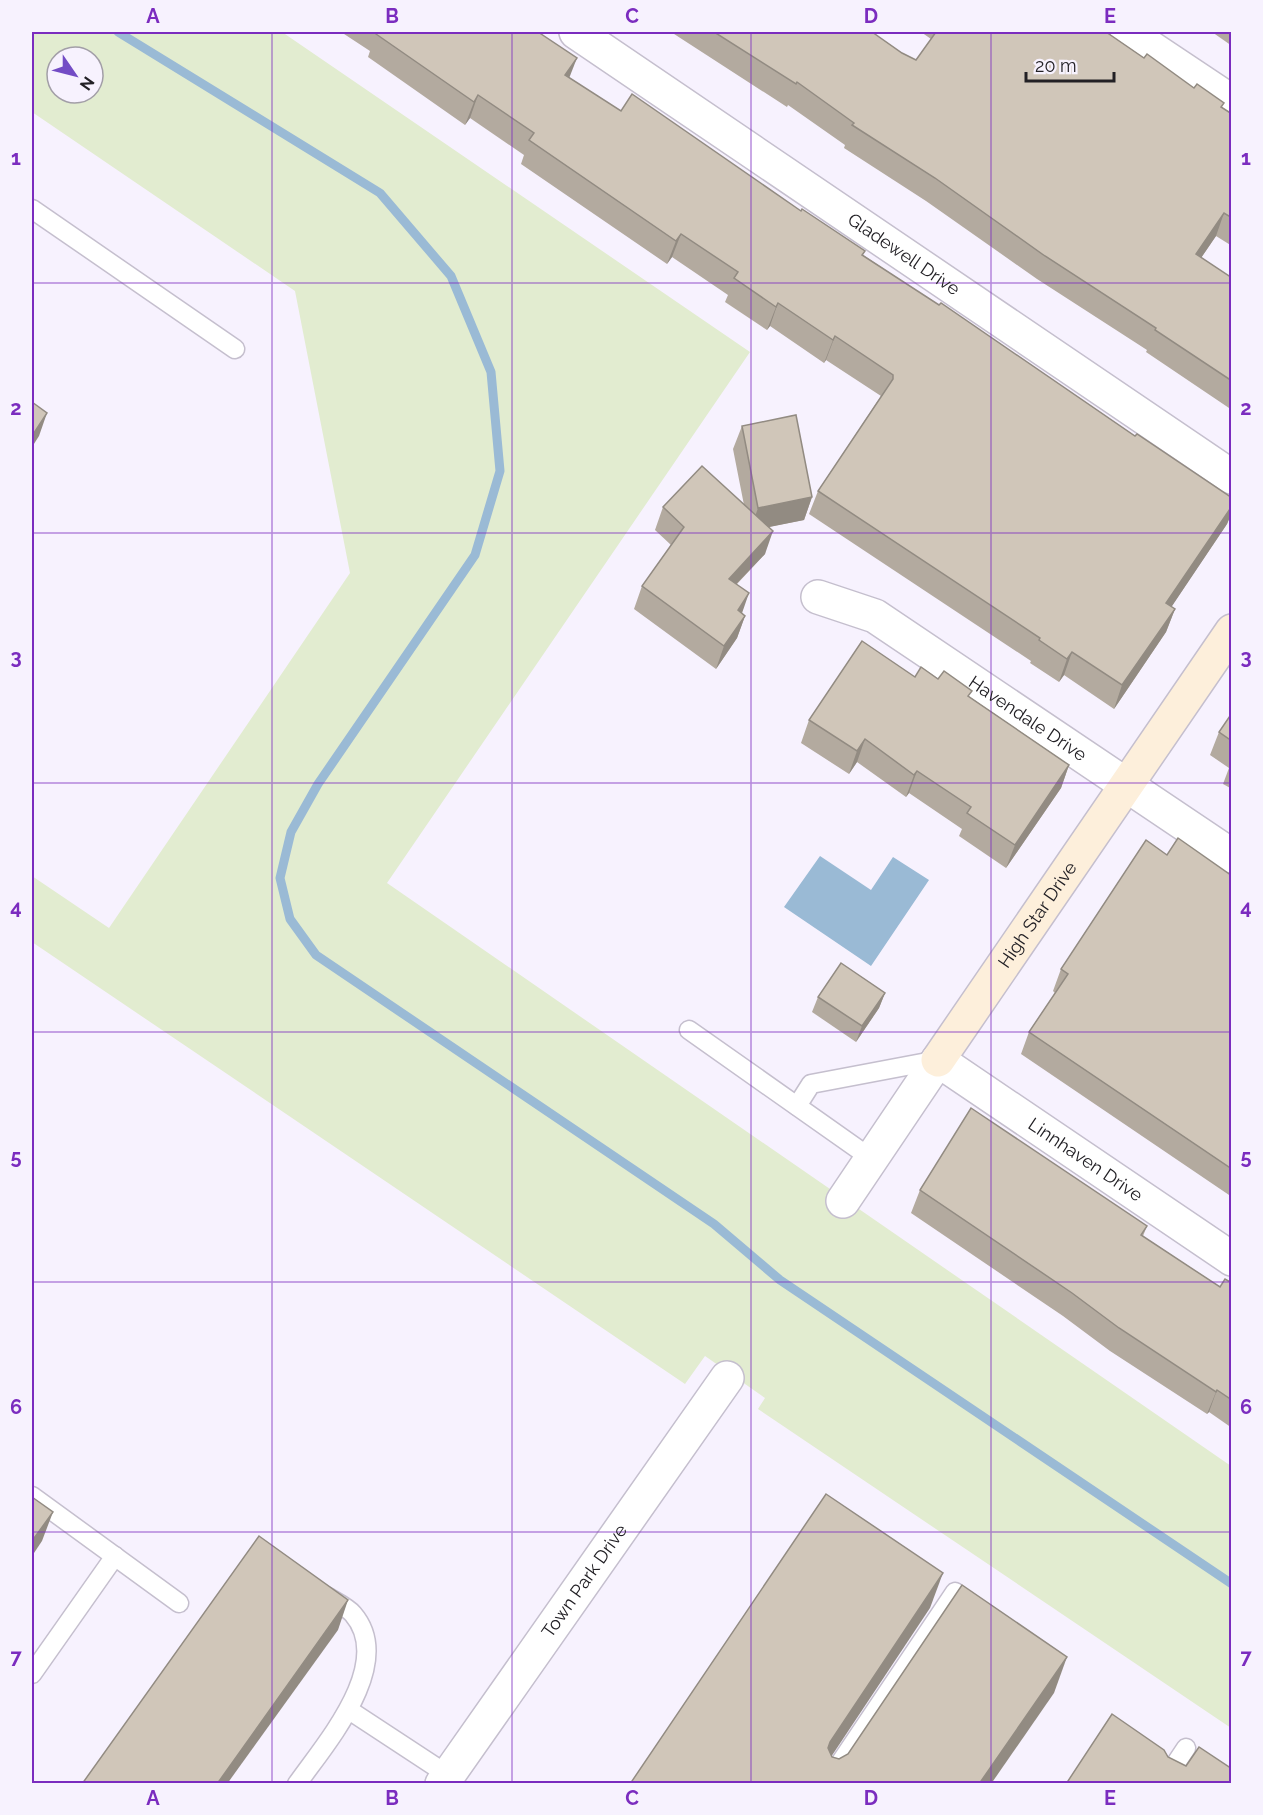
<svg xmlns="http://www.w3.org/2000/svg" width="1263" height="1815" font-family="Raleway,sans-serif">
<style>
.green{fill:#e2ecd0;fill-rule:evenodd}
.water{fill:#9abad5}
.lines{fill:none;stroke-linecap:round;stroke-linejoin:round}
.stream{stroke:#9abad5;stroke-width:9}
.lane-casing{stroke:#c5bfce;stroke-width:21}
.street-casing{stroke:#c5bfce;stroke-width:36}
.secondary-casing{stroke:#c5bfce;stroke-width:36}
.lane{stroke:#fff;stroke-width:18}
.street{stroke:#fff;stroke-width:33}
.secondary{stroke:#fdefdb;stroke-width:33}
.wall{fill:#b3aa9f}
.shaded-wall{fill:#928b82}
.building{fill:#d0c6b9;stroke:#928b82;stroke-width:1.5}
.grid{fill:none;stroke:#7b2cbf;stroke-width:1.5;stroke-opacity:0.55}
.labels{text-anchor:middle;stroke-width:5;stroke-linejoin:round;paint-order:stroke}
.street-label{font-size:18px;fill:#222025;stroke:#f7f2fe}
.neatline{fill:none;stroke:#7b2cbf;stroke-width:2}
.grid-label{font-size:20px;text-anchor:middle;font-weight:bold;fill:#7b2cbf}
</style>
<rect width="100%" height="100%" fill="#f7f2fe"/>
<path class="green" d="M32,32h250l468,320 -363,531 844,583v262l-473,-319 7,-11 -60,-42 -20,28 -653,-442v-66l77,52 241,-355 -55,-282 -263,-179zM57,57h36v36h-36z"/>
<polygon class="water" points="820,856 871,890 893,857 929,880 871,966 784,907"/>
<g class="lines">
<polyline class="stream" points="118,32 380,193 451,276 491,372 500,471 475,555 318,784 291,832 280,878 290,919 316,955 714,1224 780,1280 1232,1584"/>
<g class="lane-casing">
<g id="lane">
<polyline points="32,209 235,349"/>
<polyline points="689,1030 872,1159"/>
<polyline points="797,1106 811,1084 938,1060"/>
<polyline points="32,1496 179,1603"/>
<polyline points="32,1674 115,1556"/>
<polyline points="349,1710 448,1775"/>
<path d="M297,1784c28,-40 99,-120 56,-170 -6,-7 -19,-13 -27,-18"/>
<polyline points="826,1784 955,1592"/>
<polyline points="1162,1784 1186,1748"/>
</g>
</g>
<g class="street-casing">
<g id="street">
<path id="s1" d="M576,32l656,445"/>
<polyline points="1127,32 1232,102"/>
<path id="s2" d="M818,597l57,19 357,240"/>
<path id="s3" d="M843,1201l95,-141 294,199"/>
<path id="s4" d="M442,1784l285,-406"/>
</g>
</g>
<g class="secondary-casing">
<g id="secondary">
<path id="s5" d="M938,1060l294,-429"/>
</g>
</g>
<use href="#lane" class="lane"/>
<use href="#street" class="street"/>
<use href="#secondary" class="secondary"/>
</g>
<g class="wall">
<polygon points="341,32 538,32 569,78 621,111 801,211 865,251 863,255 1135,436 1232,498 1232,512 1227,524 1171,607 1175,609 1166,632 1114,709 1064,675 1059,682 1030,663 1031,661 809,514 818,491 881,396 826,360 824,363 770,326 767,330 725,302 728,295 672,257 667,264 521,164 524,155 470,118 465,125 368,57 370,51"/>
<polygon points="671,32 872,32 902,53 916,60 931,39 921,32 1106,32 1144,58 1194,88 1232,114 1232,246 1216,236 1201,258 1232,278 1232,410 1146,352 1147,350 1037,279 926,201 844,148 845,145 788,105 787,107"/>
<polygon points="1212,32 1232,32 1232,46"/>
<polygon points="742,426 812,497 804,520 768,527 765,554 737,584 742,613 745,616 737,638 716,669 634,609 642,586 671,545 655,530 663,507 744,505 733,449"/>
<polygon points="915,677 938,679 970,697 1069,765 1061,788 1006,868 959,836 962,829 909,793 906,797 857,762 849,774 801,743 809,720"/>
<polygon points="1232,713 1232,789 1223,784 1229,768 1210,755 1219,732"/>
<polygon points="1167,855 1232,876 1232,1197 1021,1054 1029,1032 1055,993 1053,991 1061,969"/>
<polygon points="885,993 879,1008 856,1042 812,1012 818,997"/>
<polygon points="920,1190 1147,1226 1143,1236 1220,1287 1232,1283 1232,1428 1209,1412 1207,1414 1110,1351 1063,1316 911,1213"/>
</g>
<g class="shaded-wall">
<polygon points="577,58 568,81 565,75"/>
<polygon points="478,95 470,118 465,125 474,102"/>
<polygon points="1224,213 1216,236 1188,277 1196,254"/>
<polygon points="681,234 672,257 667,264 676,241"/>
<polygon points="778,303 770,326 767,330 776,307"/>
<polygon points="835,336 826,360 824,363 833,340"/>
<polygon points="47,413 39,436 32,447 32,436"/>
<polygon points="812,497 804,520 750,531 758,508"/>
<polygon points="1232,506 1232,512 1227,524 1158,627 1166,603"/>
<polygon points="773,531 765,554 720,601 729,579"/>
<polygon points="749,593 741,616 738,610"/>
<polygon points="1175,609 1166,632 1114,709 1122,685"/>
<polygon points="745,616 737,638 716,669 724,646"/>
<polygon points="1072,652 1064,675 1059,682 1067,659"/>
<polygon points="865,739 857,762 849,774 857,751"/>
<polygon points="1069,765 1061,788 1006,868 1015,845"/>
<polygon points="917,771 909,793 906,797 914,775"/>
<polygon points="885,993 879,1008 856,1042 862,1026"/>
<polygon points="1217,1390 1209,1412 1207,1414 1216,1392"/>
<polygon points="53,1512 42,1541 32,1556 32,1541"/>
<polygon points="943,1573 930,1608 817,1778 830,1742"/>
<polygon points="348,1600 338,1630 227,1784 217,1784"/>
<polygon points="1067,1657 1054,1693 991,1784 979,1784"/>
</g>
<g class="building">
<polygon points="378,32 538,32 577,58 565,75 621,111 632,94 801,211 802,209 865,251 862,255 939,305 941,303 1135,436 1137,434 1232,498 1232,506 1166,603 1175,609 1122,685 1072,652 1067,659 1039,640 1040,638 818,491 893,379 893,375 835,336 833,340 778,303 776,307 734,278 738,272 681,234 676,241 529,140 534,133 478,95 474,102 376,34"/>
<polygon points="714,32 872,32 902,53 916,60 936,32 1106,32 1144,58 1147,54 1194,88 1197,84 1224,103 1221,107 1232,114 1232,218 1224,213 1196,254 1232,278 1232,381 1155,330 1156,328 1045,256 935,178 852,125 854,123 797,82 796,84"/>
<polygon points="32,402 47,413 32,436"/>
<polygon points="796,415 812,497 758,508 742,426"/>
<polygon points="702,466 773,531 729,579 749,593 738,610 745,616 724,646 642,586 684,527 663,507"/>
<polygon points="862,641 915,677 921,667 938,679 944,671 972,691 968,696 1069,765 1015,845 967,813 971,807 917,771 914,775 865,739 857,751 809,720"/>
<polygon points="1232,713 1232,741 1219,732"/>
<polygon points="1178,838 1232,876 1232,1169 1029,1032 1068,974 1061,969 1146,840 1167,855"/>
<polygon points="841,963 885,993 862,1026 818,997"/>
<polygon points="971,1108 1147,1226 1141,1235 1220,1287 1225,1279 1232,1283 1232,1400 1217,1390 1216,1392 1119,1328 1072,1293 920,1190"/>
<polygon points="826,1494 943,1573 830,1742 828,1748 832,1757 839,1759 848,1754 962,1585 1067,1657 979,1784 630,1784"/>
<polygon points="32,1497 53,1512 32,1541"/>
<polygon points="259,1536 348,1600 217,1784 82,1784"/>
<polygon points="1112,1714 1164,1750 1168,1757 1186,1766 1199,1747 1232,1769 1232,1784 1066,1784"/>
</g>
<path class="grid" d="M272,32v1752M512,32v1752M751,32v1752M991,32v1752M32,283h1200M32,533h1200M32,783h1200M32,1032h1200M32,1282h1200M32,1532h1200"/>
<g class="labels">
<g class="street-label">
<text dy="6" stroke="none"><textPath href="#s1" startOffset="396">Gladewell Drive</textPath></text>
<text dy="6" stroke="none"><textPath href="#s2" startOffset="244">Havendale Drive</textPath></text>
<text dy="6" stroke="none"><textPath href="#s5" startOffset="176">High Star Drive</textPath></text>
<text dy="6" stroke="none"><textPath href="#s3" startOffset="348">Linnhaven Drive</textPath></text>
<text dy="6" stroke="none"><textPath href="#s4" startOffset="248">Town Park Drive</textPath></text>
</g>
</g>
<rect width="1263" height="1815" fill="none" stroke="#f7f2fe" stroke-width="66"/>
<g transform="translate(75 75) rotate(125)"><circle r="28" fill="#f7f2fe" stroke="#a29ea7" stroke-width="1.5"/>
<path d="M0-4.5L10 22L0 15L-10 22Z" fill="#734cc5"/>
<text y="-9" font-size="16" font-weight="bold" text-anchor="middle" fill="#222025">N</text>
</g>
<path d="M1026 72v9h88v-9" fill="none" stroke="#222025" stroke-width="3"/>
<text x="1035" y="72" font-size="18" fill="#222025" stroke="#f7f2fe" stroke-width="4.5" paint-order="stroke">20 m</text>
<rect x="33" y="33" width="1197" height="1749" class="neatline"/>
<g class="grid-label">
<text x="153" y="23">A</text>
<text x="392" y="23">B</text>
<text x="632" y="23">C</text>
<text x="871" y="23">D</text>
<text x="1110" y="23">E</text>
<text x="16" y="165">1</text>
<text x="1246" y="165">1</text>
<text x="16" y="415">2</text>
<text x="1246" y="415">2</text>
<text x="16" y="664">3</text>
<text x="1246" y="664">3</text>
<text x="16" y="914">4</text>
<text x="1246" y="914">4</text>
<text x="16" y="1164">5</text>
<text x="1246" y="1164">5</text>
<text x="16" y="1414">6</text>
<text x="1246" y="1414">6</text>
<text x="16" y="1664">7</text>
<text x="1246" y="1664">7</text>
<text x="153" y="1805">A</text>
<text x="392" y="1805">B</text>
<text x="632" y="1805">C</text>
<text x="871" y="1805">D</text>
<text x="1110" y="1805">E</text>
</g>
</svg>
